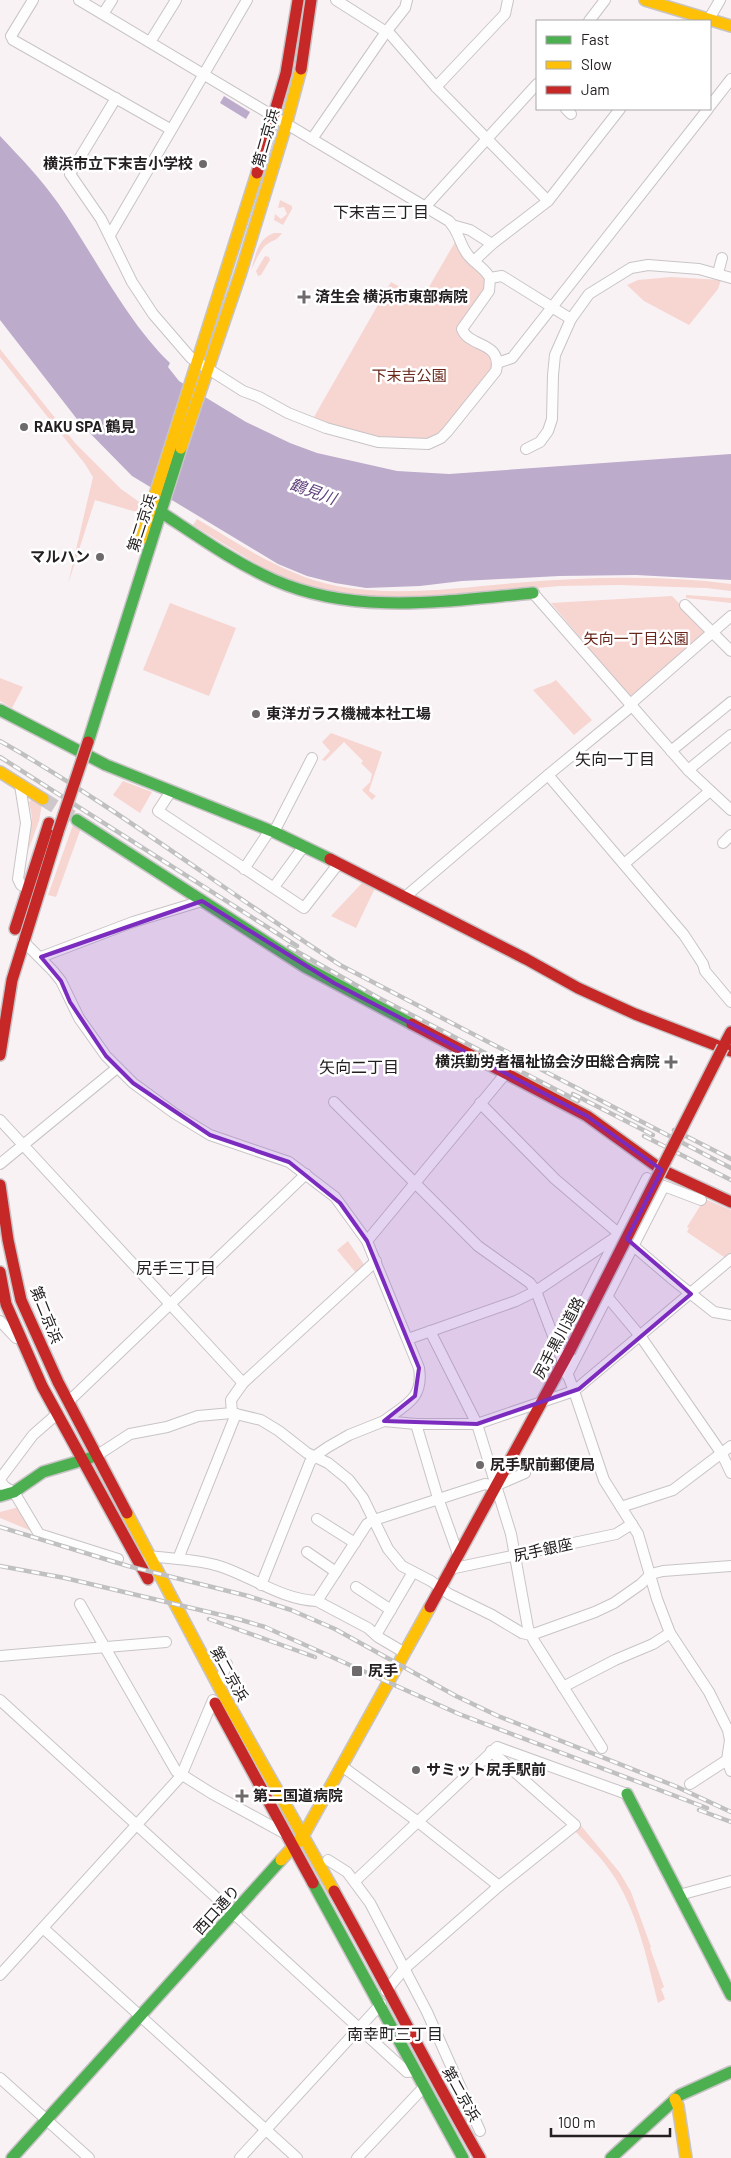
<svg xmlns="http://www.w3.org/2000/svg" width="731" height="2158" font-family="Barlow,'Noto Sans JP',sans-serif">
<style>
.green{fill:#f7d5d1}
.water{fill:#bcabca}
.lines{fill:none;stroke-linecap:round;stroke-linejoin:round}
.secondary-tunnel{stroke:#cec8cb;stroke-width:14;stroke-dasharray:14 7;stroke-linecap:butt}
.street-casing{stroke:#c8c4c6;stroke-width:12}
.fast-casing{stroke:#c8c4c6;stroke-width:14}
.slow-casing{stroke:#c8c4c6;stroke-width:14}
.jam-casing{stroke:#c8c4c6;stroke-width:14}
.street{stroke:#fefdfe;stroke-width:10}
.fast{stroke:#4caf50;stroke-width:11}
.slow{stroke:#ffc107;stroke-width:11}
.jam{stroke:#c62828;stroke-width:11}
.rail-casing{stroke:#c1c0c0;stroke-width:4.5}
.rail{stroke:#fff;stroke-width:2.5;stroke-dasharray:8;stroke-linecap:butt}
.jam-bridge-casing{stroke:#c8c4c6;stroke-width:14;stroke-linecap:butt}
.jam-bridge{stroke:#c62828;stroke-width:11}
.marked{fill:#7b2cbf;fill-opacity:0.2;stroke:#7b2cbf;stroke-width:4;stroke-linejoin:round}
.poi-dot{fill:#6e6a6c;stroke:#fff;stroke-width:2}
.labels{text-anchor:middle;stroke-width:5;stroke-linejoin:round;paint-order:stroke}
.street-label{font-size:15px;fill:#242022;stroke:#fff}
.poi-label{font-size:15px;font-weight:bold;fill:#242022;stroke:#fff;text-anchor:start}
.park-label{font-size:15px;fill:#68251a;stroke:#fff}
.neighbourhood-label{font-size:16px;fill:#242022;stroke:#fff}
.water-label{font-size:16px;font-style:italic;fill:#61427d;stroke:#fff}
</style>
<rect width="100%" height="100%" fill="#f8f2f5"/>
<g class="green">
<polygon points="280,200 292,206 292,209 283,225 274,220 275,214 281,219 287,214 284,207 278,208"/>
<path d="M274,233h8c-5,8 -10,7 -16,12 -7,6 -11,18 -15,25 5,-15 6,-31 23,-37z"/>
<polygon points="458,237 482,271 488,283 461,324 488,351 495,366 445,430 427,442 379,438 347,432 314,417 391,282 422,299"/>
<polygon points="265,256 269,257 270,260 261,275 258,276 256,271"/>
<polygon points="671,277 721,280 718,289 689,325 644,301 627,285 638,280"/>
<polygon points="0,349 75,443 121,489 142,504 140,513 95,500 68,584 93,477 85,464 0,357"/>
<path d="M197,519c44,26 88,57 140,67 58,11 119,2 178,-3 71,-6 145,-8 216,1v7l-25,-3 -87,-3 -60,1 -148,14 -78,-6 -34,-10 -34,-15 -72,-44z"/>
<polygon points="686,595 731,598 731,603 686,598"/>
<polygon points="672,596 706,632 630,697 551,603"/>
<polygon points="170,603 236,628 209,696 143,670"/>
<polygon points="0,678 23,687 12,708 0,701"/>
<path d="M556,680l36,40 -18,15 -41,-45c8,-5 15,-4 23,-10z"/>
<polygon points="331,733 382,752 369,791 376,796 372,800 362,790 370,782 372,774 361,763 363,761 344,742 325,761 322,760 330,751 322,742"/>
<polygon points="123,781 152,792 140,813 113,795"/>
<polygon points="33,798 42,804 39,821 28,851 32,817 29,802"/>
<polygon points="73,825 81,828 56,897 48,895"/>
<polygon points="363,882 375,888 356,928 331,916"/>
<polygon points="707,1200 731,1210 731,1256 727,1259 687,1232 689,1228 687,1227 702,1203"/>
<polygon points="348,1241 365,1266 357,1274 337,1250"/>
<polygon points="19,1507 34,1532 0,1518 0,1512"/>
<path d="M578,1822l42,51 11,19 20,55 -1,1 14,39 -3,2 4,10 -7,4c-11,-44 -21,-94 -47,-131 -10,-15 -24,-28 -36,-41z"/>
</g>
<g class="water">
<polygon points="224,96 250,112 246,119 220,103"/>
<path d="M0,136c21,22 41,43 58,67 35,50 68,118 112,160l-2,4 11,14 26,16 41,25 44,21 27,10 80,18 52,3 282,-20v126l-95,-5 -77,1 -97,5 -42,5 -54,2 -31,-5 -28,-7 -29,-12 -146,-88 -52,-53 -80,-103z"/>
</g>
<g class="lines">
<polyline class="secondary-tunnel" points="43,799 72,817"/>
<g class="street-casing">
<g id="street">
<polyline points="33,0 11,36 13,40 170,129"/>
<path d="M79,0l370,221c11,12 10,23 19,34 7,9 17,13 22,23l12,-2 69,43"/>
<polyline points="336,0 391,35 436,87 548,201"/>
<polyline points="103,14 112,0"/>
<polyline points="709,19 720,0"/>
<polyline points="589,21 605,0"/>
<polyline points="150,42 176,0"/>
<polyline points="436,87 505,14 508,0"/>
<path d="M116,98l-46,76 31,45 31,63 21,32 38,44 52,33 16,6 29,16 38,15 52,14 50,2 13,-6 6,-6 49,-61c7,-30 -27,-23 -34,-42l27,-38 1,-13"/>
<polyline points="710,106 731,79"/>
<polyline points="566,109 571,114"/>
<polyline points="312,139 386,32 405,8 407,0"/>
<polyline points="425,207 537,84"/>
<polyline points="452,225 470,230 492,244"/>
<polyline points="110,235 247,0"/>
<polyline points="474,261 492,244 548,201 620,109"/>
<polyline points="718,273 722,258"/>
<polyline points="497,363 512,358 708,109"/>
<polyline points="526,449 540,442 548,431 552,419 553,375 555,355 571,319 589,294 631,268 648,265 699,269 731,278"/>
<polyline points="533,593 688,770 731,810"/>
<polyline points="685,605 731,651"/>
<polyline points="671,751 731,702"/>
<polyline points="688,770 731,735"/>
<polyline points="548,775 684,935 703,964 705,971 731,1002"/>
<polyline points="20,785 26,823 18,879 21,885 27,888"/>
<polyline points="171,791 158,811 304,908 339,863"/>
<polyline points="274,832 312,758"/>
<polyline points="723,843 731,835"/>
<polyline points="624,864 710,791"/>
<polyline points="244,869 270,830"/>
<polyline points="274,887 304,846"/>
<polyline points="405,897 548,775 627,710 635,700 731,616"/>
<path d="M23,941l30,30 8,10 18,37 27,38 27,27 41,30 36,22 79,27 46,35 32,44 52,127c5,31 -14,37 -35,53"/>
<polyline points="41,957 133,922 202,901"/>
<polyline points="334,1102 478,1246 530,1283 536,1291 574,1391 604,1480 638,1534 657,1599 670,1633 709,1692 728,1730 730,1740 727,1760 731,1771"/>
<polyline points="480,1103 555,1179 671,1278 714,1312 731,1315"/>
<polyline points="0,1120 243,1383"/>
<polyline points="0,1164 117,1068"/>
<polyline points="367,1241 506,1073"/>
<polyline points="595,1282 641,1337 722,1454 731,1473"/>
<polyline points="0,1321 16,1338"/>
<polyline points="430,1331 477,1424 511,1534 528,1628 534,1641 602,1748"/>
<polyline points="408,1339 516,1301 536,1291 616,1237"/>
<polyline points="559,1351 647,1178"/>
<polyline points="567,1375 664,1186 701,1200"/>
<polyline points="68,1402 306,1174"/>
<polyline points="232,1413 231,1400 243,1383 376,1261"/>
<polyline points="416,1424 438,1498 458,1554"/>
<polyline points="96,1456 130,1434 167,1427 198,1416 232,1413 261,1420 279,1431 307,1453 328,1463 349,1480 363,1498 388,1549 402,1566 431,1581 449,1594 492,1615 522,1633 531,1635 595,1612 614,1603 641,1584 651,1574 663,1571 731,1566"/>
<polyline points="0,1479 33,1435 57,1414"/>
<polyline points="0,1481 5,1487 14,1492 39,1534 118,1559"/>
<polyline points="621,1507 673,1490 731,1446"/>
<polyline points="317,1519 355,1543"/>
<polyline points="307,1552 336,1572"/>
<path d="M149,1556c23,3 48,3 70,10 32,10 63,34 98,35l50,-77 7,-4 111,-36 10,2 30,-13"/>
<polyline points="178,1559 236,1414"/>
<polyline points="450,1569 616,1534 632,1524"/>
<polyline points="261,1585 310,1462 315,1456 328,1447 349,1435 384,1421 416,1424 477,1424 574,1391 731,1259"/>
<polyline points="356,1587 391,1610"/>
<polyline points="317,1601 368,1628 378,1637 405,1653"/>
<polyline points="80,1604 176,1771 211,1793 284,1833"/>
<polyline points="376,1635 413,1572"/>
<polyline points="0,1656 166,1642"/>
<polyline points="218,1685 227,1664"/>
<polyline points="563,1687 615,1660 653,1644 670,1633"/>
<polyline points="0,1700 407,2072 415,2071"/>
<polyline points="343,1767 417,1821 499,1886"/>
<polyline points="690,1784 727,1760"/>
<polyline points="328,1860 347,1872 370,1903 427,2012 480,2131"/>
<polyline points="355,1881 497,1747 627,1794"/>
<polyline points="679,1895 731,1881"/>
<polyline points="43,1928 297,2158"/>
<polyline points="0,1975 181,1776 213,1700"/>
<polyline points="386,1991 404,1969 499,1886 575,1825 491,1751"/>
<polyline points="0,2078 89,2158"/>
<polyline points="240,2158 381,2004"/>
<polyline points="357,2158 424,2087"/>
</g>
</g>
<g class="fast-casing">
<g id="fast">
<path d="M153,507c39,25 78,54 121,73 82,36 172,21 259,13"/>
<polyline points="0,710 106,765 274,832 330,859"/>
<polyline points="88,742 181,448"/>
<polyline points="77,820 305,967 412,1024"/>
<polyline points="0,1496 14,1492 43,1472 90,1458"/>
<polyline points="627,1794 731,1995"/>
<polyline points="313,1883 463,2158"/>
<polyline points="12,2158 281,1860"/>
<polyline points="611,2158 680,2095 731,2072"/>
</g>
</g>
<g class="slow-casing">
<g id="slow">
<polyline points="645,0 731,26"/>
<polyline points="181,448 241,272 284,132 301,69"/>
<polyline points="141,539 257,173"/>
<polyline points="0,772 43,799"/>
<polyline points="127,1513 218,1685 334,1891"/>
<polyline points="281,1860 303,1836 430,1607"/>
<polyline points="675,2099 678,2106 686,2158"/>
</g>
</g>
<g class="jam-casing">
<g id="jam">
<polyline points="301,69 311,0"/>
<polyline points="257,173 286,73 298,0"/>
<polyline points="330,859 526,959 578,988 635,1014 731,1051"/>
<polyline points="15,929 49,823"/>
<polyline points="412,1024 587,1116 662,1170 731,1202"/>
<polyline points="723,1047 731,1032"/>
<polyline points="0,1055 12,980 58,832"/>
<polyline points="0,1185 8,1240 21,1300 58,1382 127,1513"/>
<polyline points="0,1272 6,1304 42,1386 148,1579"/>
<polyline points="430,1607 569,1352"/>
<polyline points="215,1703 313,1883"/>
<path d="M334,1891c50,89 95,179 146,267"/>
</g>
</g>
<use href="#street" class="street"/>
<use href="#fast" class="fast"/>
<use href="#slow" class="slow"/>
<use href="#jam" class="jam"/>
<g class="rail-casing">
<g id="rail">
<path d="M0,741c118,67 226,151 340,224l391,203"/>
<polyline points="0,757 297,946"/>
<polyline points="289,947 377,997 578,1101"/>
<polyline points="573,1094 653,1135"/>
<polyline points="674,1130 731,1159"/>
<polyline points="644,1136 731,1180"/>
<polyline points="0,1527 128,1566 248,1596 291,1610 335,1629 456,1696 498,1716 675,1786 731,1812"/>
<polyline points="0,1566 65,1578 238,1619 265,1627 459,1714 707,1808"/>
<polyline points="209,1619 315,1657"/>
<polyline points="699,1810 731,1822"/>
</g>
</g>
<use href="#rail" class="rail"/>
<g class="jam-bridge-casing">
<g id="jam-bridge">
<polyline points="58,832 88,742"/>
<polyline points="569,1352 723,1047"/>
</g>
</g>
<use href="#jam-bridge" class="jam-bridge"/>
</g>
<path class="marked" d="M202,901l132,82 253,133 75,54 -35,69 64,55 -112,95 -102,35 -93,-3 31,-25 4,-28 -52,-127 -27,-38 -51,-41 -79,-27 -77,-52 -27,-27 -36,-54 -9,-21 -20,-24z"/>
<g class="poi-dot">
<circle cx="203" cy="164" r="5"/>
<path d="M301.5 289.5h5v5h5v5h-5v5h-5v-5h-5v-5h5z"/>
<circle cx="24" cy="427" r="5"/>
<circle cx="100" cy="557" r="5"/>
<circle cx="256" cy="714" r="5"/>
<path d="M668.5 1054.5h5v5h5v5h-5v5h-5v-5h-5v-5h5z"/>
<circle cx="480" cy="1465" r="5"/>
<rect x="351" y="1665" width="12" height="12" rx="2.5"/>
<circle cx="416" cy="1770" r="5"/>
<path d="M239.5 1788.5h5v5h5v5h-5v5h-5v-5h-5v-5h5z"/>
</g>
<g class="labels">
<g class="street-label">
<text transform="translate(266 138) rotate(-74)" y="5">第二京浜</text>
<text transform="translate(142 523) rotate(-72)" y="5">第二京浜</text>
<text transform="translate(46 1315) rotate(68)" y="5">第二京浜</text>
<text transform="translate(559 1338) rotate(-62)" y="5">尻手黒川道路</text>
<text transform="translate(543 1550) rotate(-12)" y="5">尻手銀座</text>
<text transform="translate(229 1674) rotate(61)" y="5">第二京浜</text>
<text transform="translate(217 1910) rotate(-48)" y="5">西口通り</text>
<text transform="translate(461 2094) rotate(61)" y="5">第二京浜</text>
</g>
<g class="poi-label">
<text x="193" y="169" text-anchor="end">横浜市立下末吉小学校</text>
<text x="315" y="302">済生会 横浜市東部病院</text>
<text x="34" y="432">RAKU SPA 鶴見</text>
<text x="90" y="562" text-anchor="end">マルハン</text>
<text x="266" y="719">東洋ガラス機械本社工場</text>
<text x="660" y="1067" text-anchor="end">横浜勤労者福祉協会汐田総合病院</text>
<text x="490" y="1470">尻手駅前郵便局</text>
<text x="368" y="1676">尻手</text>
<text x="426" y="1775">サミット尻手駅前</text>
<text x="253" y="1801">第二国道病院</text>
</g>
<g class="park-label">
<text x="409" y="381">下末吉公園</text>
<text x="636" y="644">矢向一丁目公園</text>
</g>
<g class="neighbourhood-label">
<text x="381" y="218">下末吉三丁目</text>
<text x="615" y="765">矢向一丁目</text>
<text x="359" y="1073">矢向二丁目</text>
<text x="176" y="1274">尻手三丁目</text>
<text x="395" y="2040">南幸町三丁目</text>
</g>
<g class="water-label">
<text transform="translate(313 491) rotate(20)" y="6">鶴見川</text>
</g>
</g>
<rect x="536" y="20" width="175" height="90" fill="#ffffff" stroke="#a7a6a7"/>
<rect x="546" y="36" width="25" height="8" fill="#4caf50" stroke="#a7a6a7"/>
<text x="581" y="45" font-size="15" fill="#242022">Fast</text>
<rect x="546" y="61" width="25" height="8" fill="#ffc107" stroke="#a7a6a7"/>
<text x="581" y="70" font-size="15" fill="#242022">Slow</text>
<rect x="546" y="86" width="25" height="8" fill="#c62828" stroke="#a7a6a7"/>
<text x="581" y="95" font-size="15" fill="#242022">Jam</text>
<path d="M551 2128v8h119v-8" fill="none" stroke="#242022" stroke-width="2.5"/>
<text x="558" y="2128" font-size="15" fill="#242022" stroke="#ffffff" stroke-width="4" paint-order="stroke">100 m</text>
</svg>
